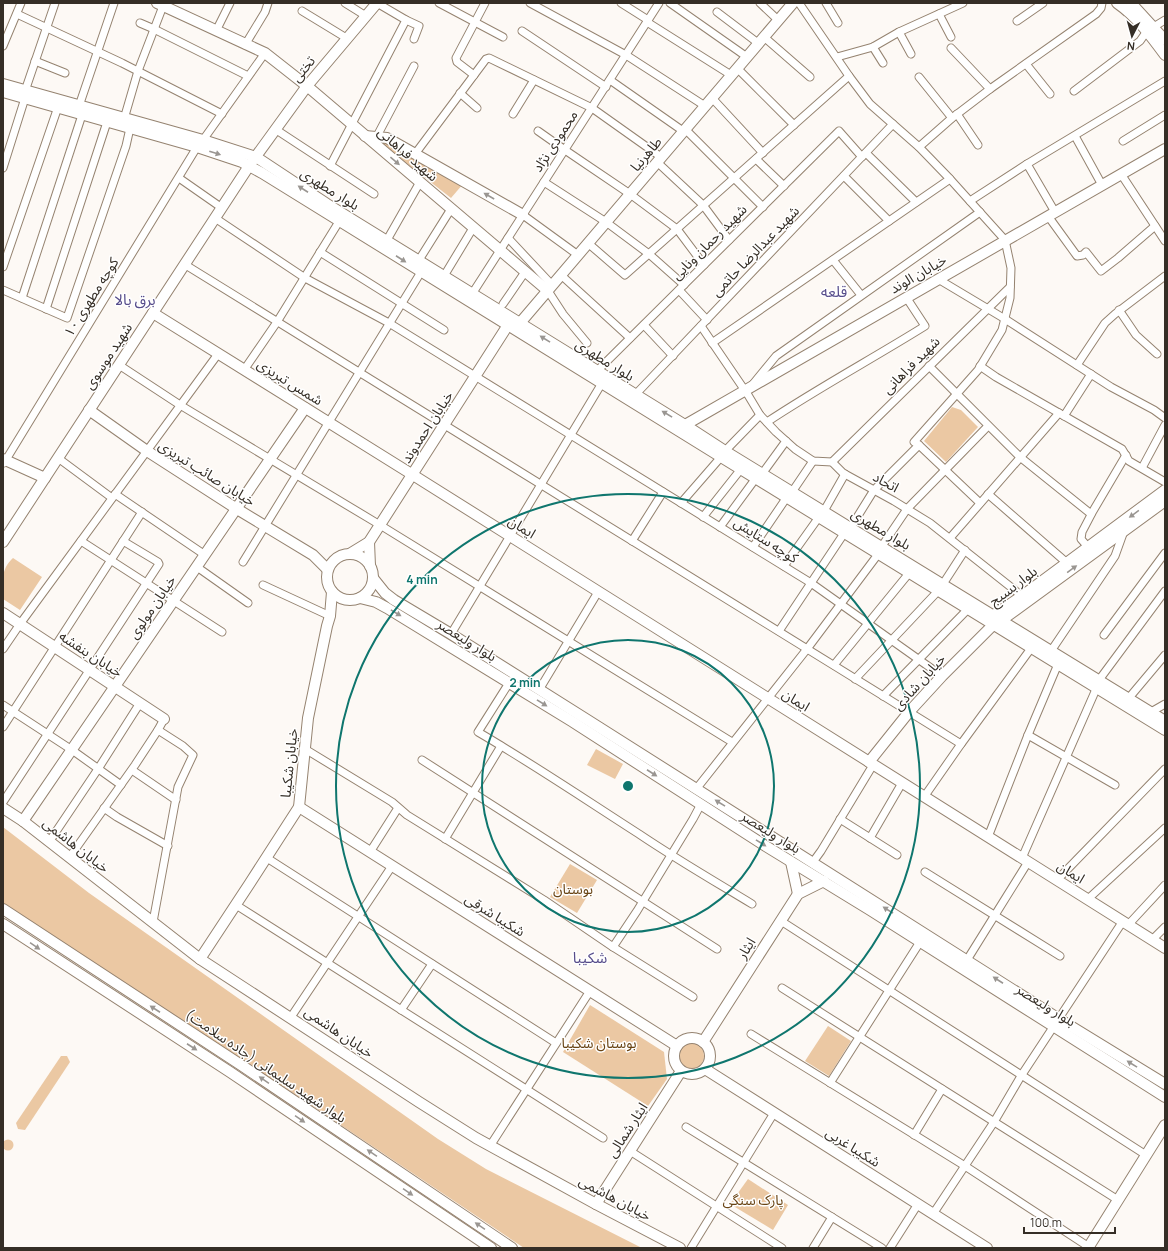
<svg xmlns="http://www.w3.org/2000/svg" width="1168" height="1251" font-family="Manrope,'Noto Sans Arabic',sans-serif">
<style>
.green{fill:#ebc8a3}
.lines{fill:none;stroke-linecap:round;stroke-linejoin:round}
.street-casing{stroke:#958370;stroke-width:9}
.secondary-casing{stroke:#958370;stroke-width:12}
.street{stroke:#fff;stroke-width:7}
.secondary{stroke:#fff;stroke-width:10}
.oneway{fill:#9a9692}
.ring{fill:none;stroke:#0f766e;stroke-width:2}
.labels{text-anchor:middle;stroke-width:3;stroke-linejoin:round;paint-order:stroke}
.street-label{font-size:14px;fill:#352e26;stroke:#fff}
.park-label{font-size:14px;fill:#694414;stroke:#fff}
.neighbourhood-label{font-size:15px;fill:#564c8b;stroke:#fff}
.centre{fill:#0f766e;stroke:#fff;stroke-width:2}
.ring-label{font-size:12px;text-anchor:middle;font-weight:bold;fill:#0f766e;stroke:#fff;stroke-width:3;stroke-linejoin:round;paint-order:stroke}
</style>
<rect width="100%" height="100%" fill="#fdf9f5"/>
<g class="green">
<polygon points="385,140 463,184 451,198 382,144"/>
<polygon points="952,407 961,410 978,427 946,462 924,441"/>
<path d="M13,558l29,19 -22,33 -17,-11c0,-17 -3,-29 10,-41z"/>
<polygon points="596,749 623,764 615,779 587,765"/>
<polygon points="3,827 89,893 438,1139 486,1169 642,1248 524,1248 305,1101 68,947 3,903"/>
<polygon points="570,864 597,880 577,913 550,897"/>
<polygon points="590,1005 664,1052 667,1079 648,1106 563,1052"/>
<polygon points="828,1026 851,1041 829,1076 805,1061"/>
<circle cx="691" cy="1056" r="13"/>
<polygon points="61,1056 67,1056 70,1062 25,1130 18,1129 16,1123"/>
<circle cx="8" cy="1145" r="5.5"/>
<polygon points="748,1179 788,1205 773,1230 730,1204"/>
</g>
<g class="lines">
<g class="street-casing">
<g id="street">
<polyline points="345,3 366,16"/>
<polyline points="439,3 503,37"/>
<polyline points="530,3 626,55 705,106"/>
<polyline points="621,3 648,20"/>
<polyline points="670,3 747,57"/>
<polyline points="760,3 778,20"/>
<polyline points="799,3 849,76 870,104 919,147 950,179 1005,240 1011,268 1010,298 1002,330 978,370 914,442 919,445 980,503"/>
<polyline points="826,3 838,23"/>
<polyline points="302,11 348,39"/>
<polyline points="717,12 758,43"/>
<polyline points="17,14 122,63 222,114"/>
<polyline points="939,14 951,37"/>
<polyline points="406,20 419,26 414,39"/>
<polyline points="1017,21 1043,3"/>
<polyline points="647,22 731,75"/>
<polyline points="140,23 154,29 248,76"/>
<polyline points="216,31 230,3"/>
<polyline points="522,31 606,87"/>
<polyline points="899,32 911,54"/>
<polyline points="764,37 810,77"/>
<polyline points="245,45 265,12 268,3"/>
<polyline points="3,46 21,3"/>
<polyline points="873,47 883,63"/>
<polyline points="951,48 990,89"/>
<polyline points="837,57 873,47 899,32 963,3"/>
<polyline points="35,61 65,73"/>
<polyline points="1026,64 1050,94"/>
<polyline points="737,68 794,125"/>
<polyline points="474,75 457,62 456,58 485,3"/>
<polyline points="919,77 952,118"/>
<polyline points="610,80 683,131"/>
<polyline points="25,91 55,3"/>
<polyline points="1074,91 1140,41 1147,31 1165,20"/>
<polyline points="460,93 477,108"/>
<polyline points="712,98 763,153"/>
<polyline points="79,106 114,3"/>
<polyline points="513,114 534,80"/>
<polyline points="957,114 978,145"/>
<polyline points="124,119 138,71 163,6"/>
<polyline points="275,129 374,194"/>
<polyline points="685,129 763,207"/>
<polyline points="538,131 565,150 630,194 677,229 704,265"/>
<polyline points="377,136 414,66"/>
<polyline points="1075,136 1102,185"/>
<polyline points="203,140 265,53"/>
<polyline points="1123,141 1165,115"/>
<polyline points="919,147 952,118 990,89 1096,14 1101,8 1102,3"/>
<polyline points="866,153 916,202"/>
<polyline points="415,154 486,59 489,58 592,108 661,157"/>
<polyline points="756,159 784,186"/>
<polyline points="657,162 703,205 729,240"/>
<polyline points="1027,164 1055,212"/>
<polyline points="330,166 406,20 377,3"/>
<polyline points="3,168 25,98"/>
<polyline points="1121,174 1165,241"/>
<polyline points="844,176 889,221"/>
<polyline points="179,178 222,208"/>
<polyline points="544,182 606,222 649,254 684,285"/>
<polyline points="970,201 1027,164 1165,81"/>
<polyline points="523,215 578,255"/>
<polyline points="1048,216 1077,256 1083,255 1086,252 1101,271 1118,258 1155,226"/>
<polyline points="215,218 305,278 389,323 811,583 942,676"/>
<polyline points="508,238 552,285"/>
<polyline points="387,240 420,182"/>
<polyline points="589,244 625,275 849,76"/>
<polyline points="320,252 444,330"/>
<polyline points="419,260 451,209"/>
<polyline points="833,260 861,295"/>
<polyline points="184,264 961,744"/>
<polyline points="3,267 58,107"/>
<polyline points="561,275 630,338"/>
<polyline points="444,276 473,228"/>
<polyline points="938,279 1005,319 1111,387 1154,410 1165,418"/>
<polyline points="3,290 67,318 126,146 130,128"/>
<polyline points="679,290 707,320"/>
<polyline points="548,291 563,314 587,343"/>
<polyline points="472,294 659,3"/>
<polyline points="22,298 82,115"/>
<polyline points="503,304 525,272"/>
<polyline points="46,309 107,122"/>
<polyline points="1119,310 1136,335 1157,354"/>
<polyline points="644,325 673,356"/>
<polyline points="701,326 748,395 760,415 776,432 795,449 813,461 832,462 843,473 894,501 930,523 1022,596"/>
<polyline points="712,343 950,179"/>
<polyline points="119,365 180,405 380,525 732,742"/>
<polyline points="1077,365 1105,323 1115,314 1165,276"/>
<polyline points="929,366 1020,457 1091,514"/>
<polyline points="980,366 996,377 1122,449 1129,461 1165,482"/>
<polyline points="244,370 277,322 340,220"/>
<polyline points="597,371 839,131 862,157"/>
<polyline points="753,384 776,356 980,212"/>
<polyline points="635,395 893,124"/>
<polyline points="1064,416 1091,374"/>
<path d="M767,422c51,-34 105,-63 158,-96l-19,-29"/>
<polyline points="725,451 760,415"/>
<polyline points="58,458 112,498"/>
<polyline points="832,462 1010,287"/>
<polyline points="4,463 197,147"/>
<polyline points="1142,468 1165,425"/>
<polyline points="762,474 786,441"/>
<polyline points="792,492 813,461"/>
<polyline points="115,494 205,555"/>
<polyline points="988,494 1067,563"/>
<polyline points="681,503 721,457"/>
<polyline points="824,511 845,474"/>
<polyline points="703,517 741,469"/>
<polyline points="720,527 756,478"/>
<polyline points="851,527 874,490 919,445"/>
<polyline points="950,538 1059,413"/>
<polyline points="81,541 222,632"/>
<polyline points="632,541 663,492"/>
<polyline points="882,546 907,509 988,426"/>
<polyline points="753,547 787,497"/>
<polyline points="1088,547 1081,539 1082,532 1093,511 1126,455"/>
<polyline points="243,562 421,272"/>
<polyline points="784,566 819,517"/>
<polyline points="197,567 248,603"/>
<polyline points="943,584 965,550"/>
<polyline points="263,585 330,616"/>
<polyline points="779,631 845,532"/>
<polyline points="451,634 602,383"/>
<polyline points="1104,635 1165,553"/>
<polyline points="3,649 20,624 218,354"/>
<polyline points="1051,651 1115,556 1124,531"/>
<polyline points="834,665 910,572"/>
<polyline points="855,679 939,590"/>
<polyline points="1099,680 1165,591"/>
<path d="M509,683l-31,49c55,32 108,68 161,102 37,25 75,47 113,70"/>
<polyline points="539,690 598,592"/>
<polyline points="883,696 969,608"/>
<polyline points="1128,699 1165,655"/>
<polyline points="3,705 72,750 121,785"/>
<polyline points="1151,712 1165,704"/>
<polyline points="3,727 142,512"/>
<polyline points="1028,735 1115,785"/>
<polyline points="305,749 392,802 407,815 544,900 613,947 693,997"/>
<polyline points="422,760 717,949"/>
<polyline points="132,770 176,800"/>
<polyline points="697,788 807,649 879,553"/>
<polyline points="924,797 961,744 1032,647"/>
<polyline points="3,802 159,564 158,562 123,541"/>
<polyline points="104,808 117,817 168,846"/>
<polyline points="840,819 897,855"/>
<polyline points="988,837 1028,735 1058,664"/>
<polyline points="870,838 902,783"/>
<polyline points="445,839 501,746"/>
<polyline points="49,842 98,769 140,703"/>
<polyline points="370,852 398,808"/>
<polyline points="69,858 135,765 158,730 164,719"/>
<polyline points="267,858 556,1043"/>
<polyline points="1022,858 1097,687"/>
<polyline points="813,862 821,851 873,765"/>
<polyline points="925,872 1060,956"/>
<polyline points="1057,880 1165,769"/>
<polyline points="1088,899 1165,828"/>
<polyline points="236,905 603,1138"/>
<polyline points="781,921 1146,1155"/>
<polyline points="153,922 178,787 193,755 183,746 158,730"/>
<polyline points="1128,925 1165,885"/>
<polyline points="1152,940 1165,927"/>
<polyline points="613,947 637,911 693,819 701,804"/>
<polyline points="967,960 1028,862"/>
<polyline points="782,988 1118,1200"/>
<polyline points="401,1010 432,964"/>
<polyline points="291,1017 392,866"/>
<polyline points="751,1034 965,1166 1089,1247"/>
<polyline points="830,1083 920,942"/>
<polyline points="686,1127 882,1248"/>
<polyline points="914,1135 942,1089"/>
<polyline points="490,1146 590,991"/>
<polyline points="630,1151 782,1248"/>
<polyline points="933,1214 994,1122 1021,1076 1123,921"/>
<polyline points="691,1248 774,1113"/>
<polyline points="813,1248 832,1217"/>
<polyline points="890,1248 918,1204"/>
</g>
</g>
<g class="secondary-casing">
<g id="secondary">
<polyline points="157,3 265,53 307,86 548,291"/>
<path d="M1117,3c20,14 34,33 48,52"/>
<polyline points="1131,3 1165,40"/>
<polyline points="3,84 203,140 256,157 327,204 685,425 725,451 1165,721"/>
<polyline points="3,92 197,147 242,162 262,173 721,457 1165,730"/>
<polyline points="365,136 387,138 523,215"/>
<polyline points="153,313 413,475 1165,948"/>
<polyline points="89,410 147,451 237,509 313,555 327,569"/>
<polyline points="685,425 1165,149"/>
<polyline points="3,459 45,478"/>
<polyline points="3,542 249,166 307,86 377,3"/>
<polyline points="369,542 370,566"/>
<polyline points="351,553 369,542 508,325 520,323 793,3"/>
<circle cx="350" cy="577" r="23"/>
<polyline points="373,578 385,593 394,600 451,634 586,719 1059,1019 1165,1084"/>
<polyline points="360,598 376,602 387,608 573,722 764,845 870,910 1165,1097"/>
<polyline points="3,613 164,719"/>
<polyline points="994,620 994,615 1022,596 1165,490"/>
<polyline points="869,762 909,712 942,676 994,624 1002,620 1165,501"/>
<polyline points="299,807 677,1046"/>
<polyline points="3,808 23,821 200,959 419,1102 476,1138 596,1204 680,1248"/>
<polyline points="23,821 305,408"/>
<polyline points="791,862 798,894"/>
<polyline points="3,909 241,1065 512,1248"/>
<polyline points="3,924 230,1072 491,1248"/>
<polyline points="200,959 250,883 299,807 308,718 327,626 330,616 332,592"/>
<circle cx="692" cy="1056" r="18"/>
<polyline points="703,1042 798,894 824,881"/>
<polyline points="705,1069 987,1248"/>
<polyline points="596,1204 681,1071"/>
<polyline points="1088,1248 1165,1125"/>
</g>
</g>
<use href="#street" class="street"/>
<use href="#secondary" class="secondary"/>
</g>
<defs><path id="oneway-solid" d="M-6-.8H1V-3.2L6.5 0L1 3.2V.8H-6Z"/></defs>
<g class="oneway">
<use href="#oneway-solid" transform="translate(215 153) rotate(18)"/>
<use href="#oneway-solid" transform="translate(395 161) rotate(40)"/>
<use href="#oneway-solid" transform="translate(303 189) rotate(-147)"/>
<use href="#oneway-solid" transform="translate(489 196) rotate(-150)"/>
<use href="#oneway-solid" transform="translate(401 259) rotate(33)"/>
<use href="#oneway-solid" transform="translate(545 339) rotate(-148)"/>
<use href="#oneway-solid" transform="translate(667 414) rotate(-149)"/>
<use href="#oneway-solid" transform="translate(1134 514) rotate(144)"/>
<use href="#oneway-solid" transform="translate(1072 569) rotate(-36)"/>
<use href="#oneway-solid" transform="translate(396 613) rotate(31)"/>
<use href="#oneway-solid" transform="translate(542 703) rotate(32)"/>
<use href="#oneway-solid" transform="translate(652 773) rotate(33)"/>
<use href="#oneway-solid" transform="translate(720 803) rotate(-148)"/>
<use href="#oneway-solid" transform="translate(761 843) rotate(32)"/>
<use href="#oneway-solid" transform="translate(888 910) rotate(-148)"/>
<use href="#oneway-solid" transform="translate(35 946) rotate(34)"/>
<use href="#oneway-solid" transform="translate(998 980) rotate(-147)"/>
<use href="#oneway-solid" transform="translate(155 1009) rotate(-147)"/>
<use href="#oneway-solid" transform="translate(192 1047) rotate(33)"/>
<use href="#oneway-solid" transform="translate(1132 1064) rotate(-148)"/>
<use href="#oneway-solid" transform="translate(264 1080) rotate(-146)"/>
<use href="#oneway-solid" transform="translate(300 1119) rotate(34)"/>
<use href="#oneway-solid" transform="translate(372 1153) rotate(-146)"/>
<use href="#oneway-solid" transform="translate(408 1192) rotate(34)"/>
<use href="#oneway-solid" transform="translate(480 1226) rotate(-146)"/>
</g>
<g class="ring">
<circle cx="628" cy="786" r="146"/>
<circle cx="628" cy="786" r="292"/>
</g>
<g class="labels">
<g class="street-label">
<text transform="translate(303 69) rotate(-51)" y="5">تختی</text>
<text transform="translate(555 141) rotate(-57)" y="5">محمودی نژاد</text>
<text transform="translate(408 154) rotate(41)" y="5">شهید فراهانی</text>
<text transform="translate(646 154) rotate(-50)" y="5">طاهرنیا</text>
<text transform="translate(330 189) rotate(32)" y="5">بلوار مطهری</text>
<text transform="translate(709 242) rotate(-45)" y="5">شهید رحمان ونایی</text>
<text transform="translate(755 251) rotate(-46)" y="5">شهید عبدالرضا حاتمی</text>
<text transform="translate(918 274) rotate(-30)" y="5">خیابان الوند</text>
<text transform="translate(91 297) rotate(-58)" y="5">کوچه مطهری ۱۰</text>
<text transform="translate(108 356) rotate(-57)" y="5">شهید موسوی</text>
<text transform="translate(605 360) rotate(32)" y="5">بلوار مطهری</text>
<text transform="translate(911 365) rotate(-45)" y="5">شهید فراهانی</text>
<text transform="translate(290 382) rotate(32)" y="5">شمس تبریزی</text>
<text transform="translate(427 427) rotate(-57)" y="5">خیابان احمدوند</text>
<text transform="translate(207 473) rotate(32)" y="5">خیابان صائب تبریزی</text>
<text transform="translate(886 482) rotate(29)" y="5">اتحاد</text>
<text transform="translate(522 527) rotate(32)" y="5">ایمان</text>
<text transform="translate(881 529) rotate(31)" y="5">بلوار مطهری</text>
<text transform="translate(766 540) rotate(32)" y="5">کوچه ستایش</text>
<text transform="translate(1013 586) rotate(-37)" y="5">بلوار بسیج</text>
<text transform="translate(152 607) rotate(-56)" y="5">خیابان مولوی</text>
<text transform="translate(467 640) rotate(32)" y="5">بلوار ولیعصر</text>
<text transform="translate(91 654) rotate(33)" y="5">خیابان بنفشه</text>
<text transform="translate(919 682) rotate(-48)" y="5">خیابان شادی</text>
<text transform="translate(796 700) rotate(32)" y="5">ایمان</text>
<text transform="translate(289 763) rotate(-84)" y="5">خیابان شکیبا</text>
<text transform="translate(771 832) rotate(32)" y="5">بلوار ولیعصر</text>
<text transform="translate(76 845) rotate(38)" y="5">خیابان هاشمی</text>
<text transform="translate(1071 872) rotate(32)" y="5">ایمان</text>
<text transform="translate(495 915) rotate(32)" y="5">شکیبا شرقی</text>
<text transform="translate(746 948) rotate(-58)" y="5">ایثار</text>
<text transform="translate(1046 1005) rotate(32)" y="5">بلوار ولیعصر</text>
<text transform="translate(339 1032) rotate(34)" y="5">خیابان هاشمی</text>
<text transform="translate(266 1066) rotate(34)" y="5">بلوار شهید سلیمانی (جاده سلامت)</text>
<text transform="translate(627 1130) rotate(-57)" y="5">ایثار شمالی</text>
<text transform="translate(853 1147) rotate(32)" y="5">شکیبا غربی</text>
<text transform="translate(615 1198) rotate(28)" y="5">خیابان هاشمی</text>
</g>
<g class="park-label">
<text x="573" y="894">بوستان</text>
<text x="599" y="1048">بوستان شکیبا</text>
<text x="753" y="1205">پارک سنگی</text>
</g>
<g class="neighbourhood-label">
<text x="834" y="297">قلعه</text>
<text x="135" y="305">برق بالا</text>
<text x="590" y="963">شکیبا</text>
</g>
</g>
<circle cx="628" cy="786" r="6" class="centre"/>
<g class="ring-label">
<text x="422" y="584">4 min</text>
<text x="525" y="687">2 min</text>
</g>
<rect width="1168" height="1251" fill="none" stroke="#352e26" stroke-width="8"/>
<g transform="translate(1132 36) rotate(186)" stroke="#ffffff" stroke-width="3" paint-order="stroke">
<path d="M0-3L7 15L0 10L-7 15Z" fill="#352e26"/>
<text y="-6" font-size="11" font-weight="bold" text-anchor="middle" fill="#352e26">N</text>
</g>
<path d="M1024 1227v6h91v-6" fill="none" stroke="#352e26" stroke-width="2"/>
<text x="1030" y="1227" font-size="12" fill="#352e26" stroke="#ffffff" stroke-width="3" paint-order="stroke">100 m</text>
</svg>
